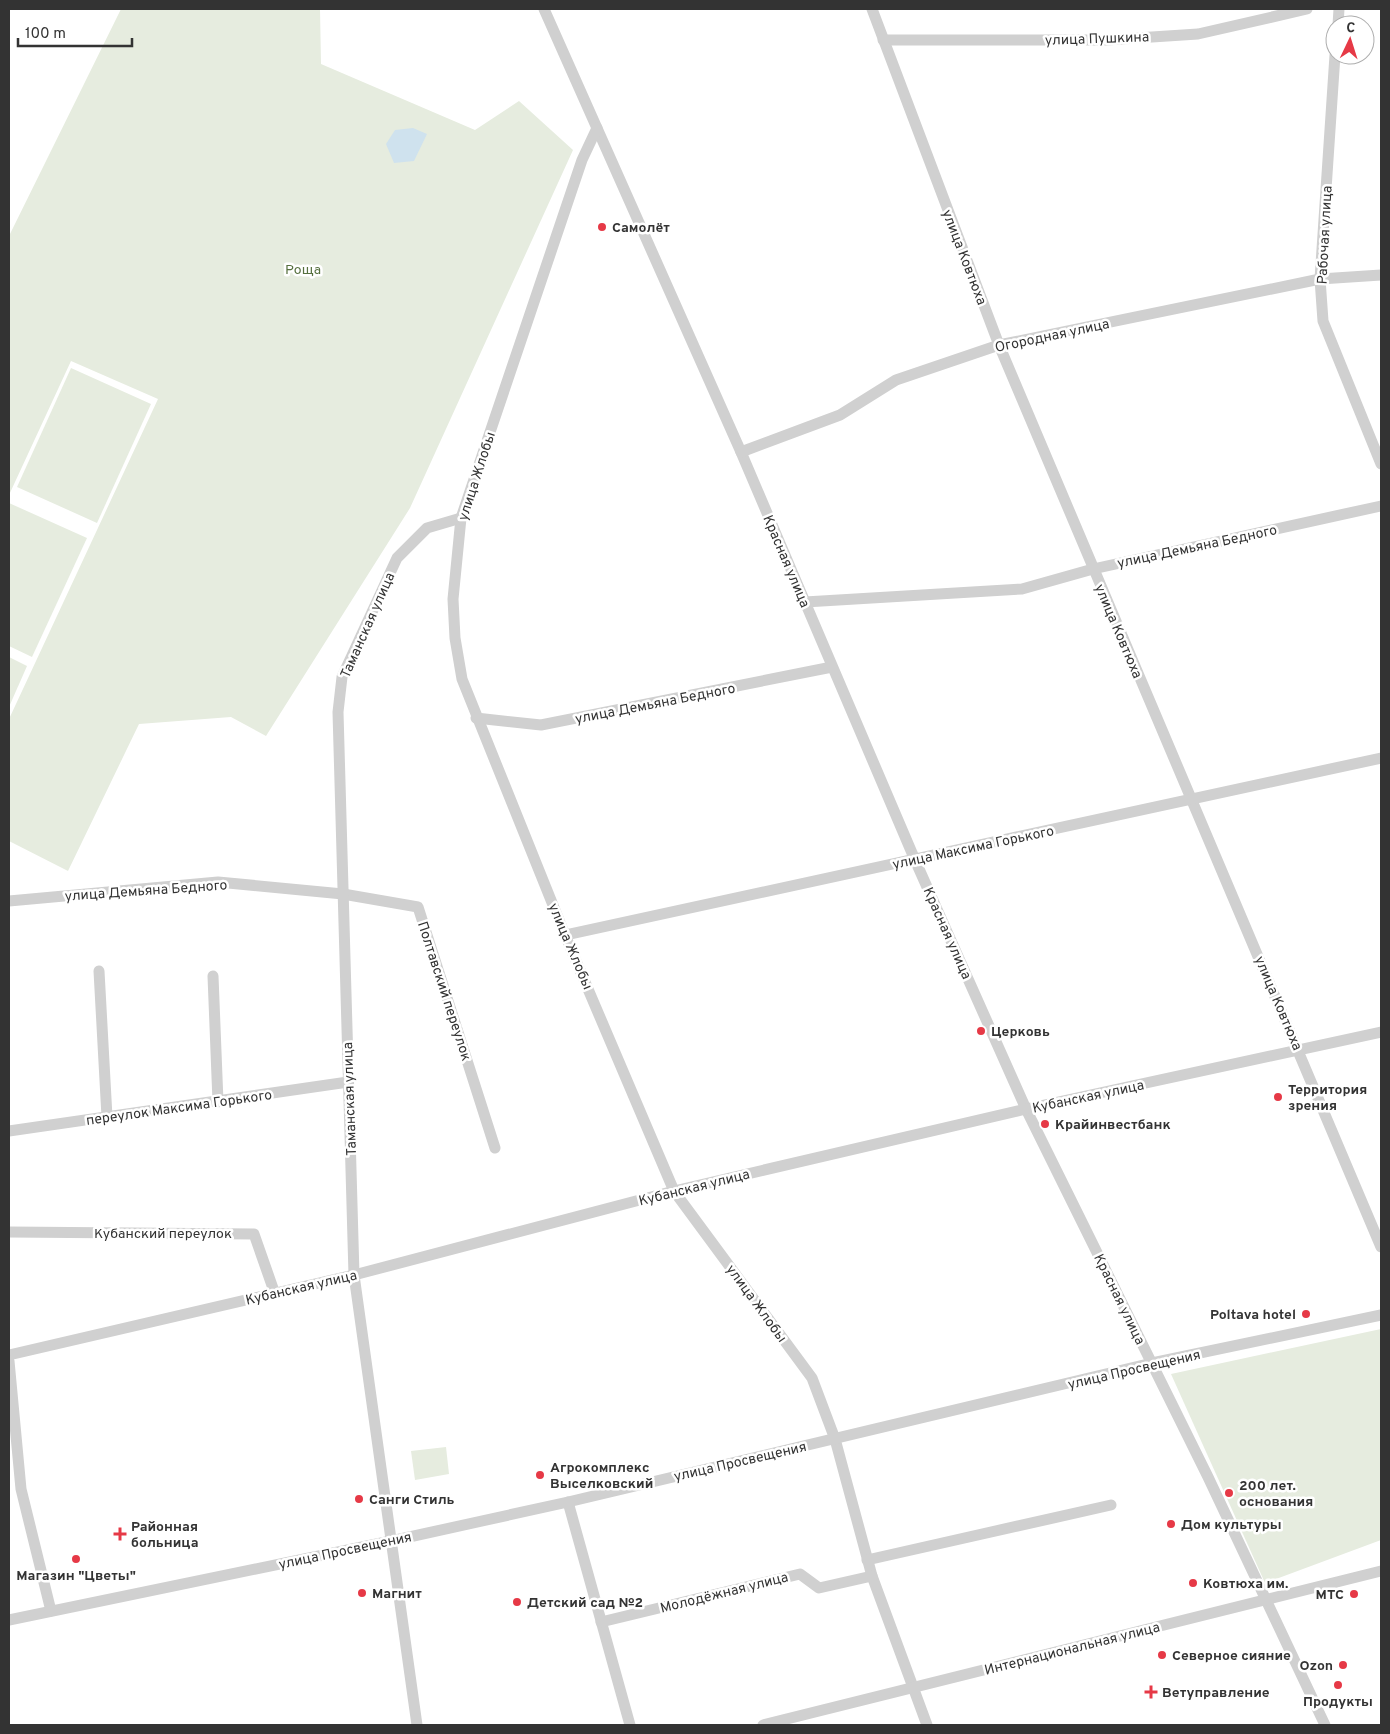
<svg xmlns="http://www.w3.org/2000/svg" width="1390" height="1734" font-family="Overpass,sans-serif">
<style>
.green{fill:#e6ecdf}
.water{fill:#cfe2ee}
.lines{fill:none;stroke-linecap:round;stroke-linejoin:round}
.minor{stroke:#d0d0d0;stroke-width:11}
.poi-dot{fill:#e63946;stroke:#fff;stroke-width:2}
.labels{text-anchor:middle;stroke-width:5;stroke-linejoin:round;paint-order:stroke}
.street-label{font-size:14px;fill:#333;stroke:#fff}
.poi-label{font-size:14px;font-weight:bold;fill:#333;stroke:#fff;text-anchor:start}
.park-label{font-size:14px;fill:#56703f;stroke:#fff}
</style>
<rect width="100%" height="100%" fill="#fff"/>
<g class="green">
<polygon points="121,9 320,9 321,64 475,130 519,101 573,150 410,508 266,736 231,717 139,724 68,871 9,841 9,719 158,399 71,361 9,495 9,236"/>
<polygon points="71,368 151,404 97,523 17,487"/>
<polygon points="9,503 87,538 32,657 9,646"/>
<polygon points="9,657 27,666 9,707"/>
<polygon points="1381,1329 1381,1540 1265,1583 1171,1374"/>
<polygon points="446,1447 449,1474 415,1480 411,1451"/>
</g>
<polygon class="water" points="413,128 427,134 414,161 394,163 386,144 395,130"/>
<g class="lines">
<g class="minor">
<polyline points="544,9 741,452 915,860 1026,1109 1208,1477 1325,1725"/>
<polyline points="872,9 999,345 1381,1247"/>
<polyline points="1338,25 1339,9"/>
<polyline points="883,40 1106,40 1198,34 1307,9"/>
<polyline points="1335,55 1320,279 1323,321 1381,464"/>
<polyline points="597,128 582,160 461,518 453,599 455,638 462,679 565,935 674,1191 812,1378 835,1439 872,1576 927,1725"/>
<polyline points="741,452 840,415 896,380 999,345 1320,279 1381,275"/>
<polyline points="805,602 1022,589 1093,569 1381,506"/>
<polyline points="476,718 541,725 832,667"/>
<polyline points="9,901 218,882 343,894 418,907 495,1148"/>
<polyline points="565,935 1381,758"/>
<polyline points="99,971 107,1117"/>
<polyline points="213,976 218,1102"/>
<polyline points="9,1131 348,1082"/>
<polyline points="9,1232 254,1234 275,1294"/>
<polyline points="9,1355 354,1275 674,1191 1026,1109 1381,1032"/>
<polyline points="9,1361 21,1489 51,1611"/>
<polyline points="568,1502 630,1725"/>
<polyline points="867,1560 1111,1505"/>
<polyline points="9,1620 391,1541 568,1502 1152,1363 1381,1315"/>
<polyline points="601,1622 800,1574 819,1588 872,1576"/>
<polyline points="417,1725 354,1275 338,712 342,677 397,558 427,528 461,518"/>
<polyline points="763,1725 1381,1571"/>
</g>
</g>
<g class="poi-dot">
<circle cx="602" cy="227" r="5"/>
<circle cx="981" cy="1031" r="5"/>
<circle cx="1278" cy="1097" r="5"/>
<circle cx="1045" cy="1124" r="5"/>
<circle cx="1306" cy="1314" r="5"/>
<circle cx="540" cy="1475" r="5"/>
<circle cx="1229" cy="1493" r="5"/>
<circle cx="359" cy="1499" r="5"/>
<circle cx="1171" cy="1524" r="5"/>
<path d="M117.5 1526.5h5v5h5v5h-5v5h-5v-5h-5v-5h5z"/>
<circle cx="76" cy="1559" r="5"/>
<circle cx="1193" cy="1583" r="5"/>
<circle cx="362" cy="1593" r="5"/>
<circle cx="1354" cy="1594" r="5"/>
<circle cx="517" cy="1602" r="5"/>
<circle cx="1162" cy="1655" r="5"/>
<circle cx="1343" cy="1665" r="5"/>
<circle cx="1338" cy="1685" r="5"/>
<path d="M1148.5 1684.5h5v5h5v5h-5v5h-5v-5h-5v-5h5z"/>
</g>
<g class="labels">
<g class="street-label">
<text transform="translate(1097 38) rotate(-2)" y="5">улица Пушкина</text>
<text transform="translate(1324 235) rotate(-87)" y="5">Рабочая улица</text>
<text transform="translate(965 257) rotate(69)" y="5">улица Ковтюха</text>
<text transform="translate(1052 335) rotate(-12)" y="5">Огородная улица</text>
<text transform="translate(476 476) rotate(-72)" y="5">улица Жлобы</text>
<text transform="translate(1197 546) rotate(-12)" y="5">улица Демьяна Бедного</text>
<text transform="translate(787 561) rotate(67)" y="5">Красная улица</text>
<text transform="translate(367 625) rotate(-66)" y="5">Таманская улица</text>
<text transform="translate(1119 631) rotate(67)" y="5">улица Ковтюха</text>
<text transform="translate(655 703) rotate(-11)" y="5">улица Демьяна Бедного</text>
<text transform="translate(973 847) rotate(-12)" y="5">улица Максима Горького</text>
<text transform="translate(146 890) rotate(-4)" y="5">улица Демьяна Бедного</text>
<text transform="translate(948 933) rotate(66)" y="5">Красная улица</text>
<text transform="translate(571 946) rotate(67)" y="5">улица Жлобы</text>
<text transform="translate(445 991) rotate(72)" y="5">Полтавский переулок</text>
<text transform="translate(1279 1003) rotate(67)" y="5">улица Ковтюха</text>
<text transform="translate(1088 1096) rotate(-12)" y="5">Кубанская улица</text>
<text transform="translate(349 1099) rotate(-92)" y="5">Таманская улица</text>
<text transform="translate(179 1107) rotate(-8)" y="5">переулок Максима Горького</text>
<text transform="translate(694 1187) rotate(-14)" y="5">Кубанская улица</text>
<text x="163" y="1238">Кубанский переулок</text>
<text transform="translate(301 1287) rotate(-13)" y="5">Кубанская улица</text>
<text transform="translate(1120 1299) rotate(64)" y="5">Красная улица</text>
<text transform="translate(757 1303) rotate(54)" y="5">улица Жлобы</text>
<text transform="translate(1134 1369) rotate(-13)" y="5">улица Просвещения</text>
<text transform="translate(740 1461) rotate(-13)" y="5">улица Просвещения</text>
<text transform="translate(345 1550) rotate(-12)" y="5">улица Просвещения</text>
<text transform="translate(724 1592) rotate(-14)" y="5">Молодёжная улица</text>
<text transform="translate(1072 1648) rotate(-14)" y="5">Интернациональная улица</text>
</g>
<g class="poi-label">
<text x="612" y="232">Самолёт</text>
<text x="991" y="1036">Церковь</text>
<text x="1288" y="1094">Территория<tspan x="1288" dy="16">зрения</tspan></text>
<text x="1055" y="1129">Крайинвестбанк</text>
<text x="1296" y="1319" text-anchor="end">Poltava hotel</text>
<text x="550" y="1472">Агрокомплекс<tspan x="550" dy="16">Выселковский</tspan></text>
<text x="1239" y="1490">200 лет.<tspan x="1239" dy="16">основания</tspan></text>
<text x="369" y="1504">Санги Стиль</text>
<text x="1181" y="1529">Дом культуры</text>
<text x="131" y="1531">Районная<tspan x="131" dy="16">больница</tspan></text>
<text x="76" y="1580" text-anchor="middle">Магазин "Цветы"</text>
<text x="1203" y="1588">Ковтюха им.</text>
<text x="372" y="1598">Магнит</text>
<text x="1344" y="1599" text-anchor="end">МТС</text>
<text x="527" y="1607">Детский сад №2</text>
<text x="1172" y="1660">Северное сияние</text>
<text x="1333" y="1670" text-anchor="end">Ozon</text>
<text x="1162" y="1697">Ветуправление</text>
<text x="1338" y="1706" text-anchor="middle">Продукты</text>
</g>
<g class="park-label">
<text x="303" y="274">Роща</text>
</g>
</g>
<rect width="1390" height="1734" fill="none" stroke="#333333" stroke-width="20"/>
<g transform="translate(1350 40) rotate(4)"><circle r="24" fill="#ffffff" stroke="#adadad"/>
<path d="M0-4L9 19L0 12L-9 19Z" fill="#e63946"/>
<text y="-8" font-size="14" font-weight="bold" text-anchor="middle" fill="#333333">С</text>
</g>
<path d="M18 38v8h114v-8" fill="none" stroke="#333333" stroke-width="2.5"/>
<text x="25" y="38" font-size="15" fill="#333333" stroke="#ffffff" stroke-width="4" paint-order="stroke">100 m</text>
</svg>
